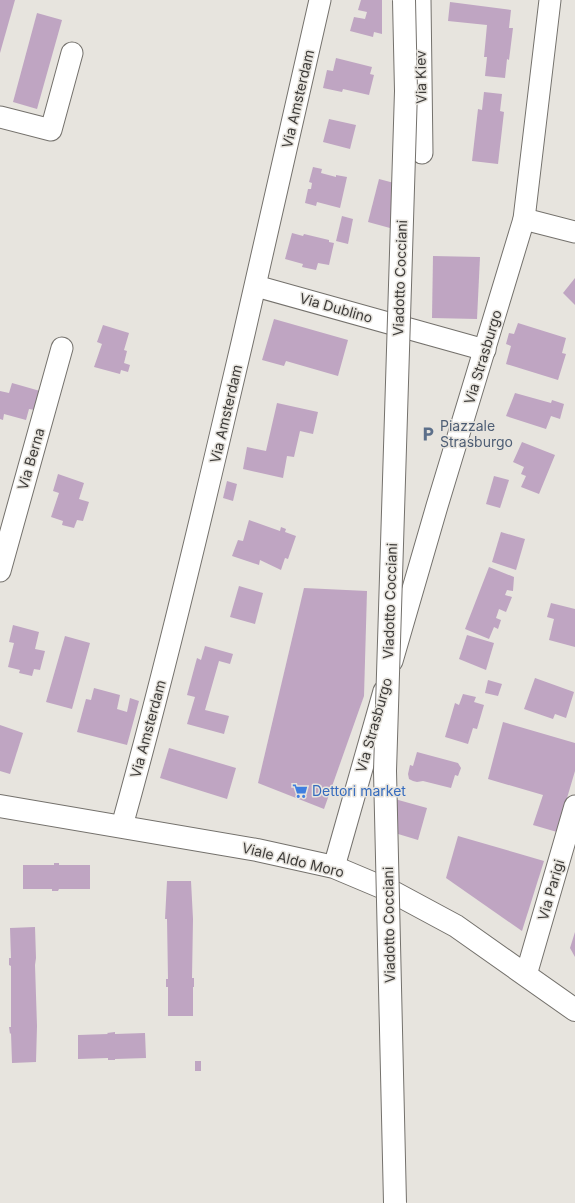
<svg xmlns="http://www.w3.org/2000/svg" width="575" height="1203" font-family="Inter,sans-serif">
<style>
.building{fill:#bfa5c2}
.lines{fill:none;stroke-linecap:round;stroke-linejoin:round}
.minor-casing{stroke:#74716c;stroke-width:23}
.major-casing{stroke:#74716c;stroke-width:24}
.minor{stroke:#fff;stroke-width:21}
.major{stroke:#fff;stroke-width:22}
.highway-bridge-casing{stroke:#74716c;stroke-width:24;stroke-linecap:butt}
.highway-bridge{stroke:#fff;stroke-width:22}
.labels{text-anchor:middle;stroke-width:3;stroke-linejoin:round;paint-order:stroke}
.street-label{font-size:14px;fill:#3e3c3a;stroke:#e7e4de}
.service-label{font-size:14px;fill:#4e5e75;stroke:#e7e4de;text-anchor:start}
.shop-label{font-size:14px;fill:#366cbe;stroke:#e7e4de;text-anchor:start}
</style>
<rect width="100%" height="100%" fill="#e7e4de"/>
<g class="building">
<polygon points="0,0 15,0 0,53"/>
<polygon points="361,0 382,0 382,34 374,32 373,37 350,31 354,17 365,19 367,12 358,10"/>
<polygon points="450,2 511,10 509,28 513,28 509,60 507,59 505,78 485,76 487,57 484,57 487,25 448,21"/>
<polygon points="37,13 62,20 37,109 13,102"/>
<polygon points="336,58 372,67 370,74 374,75 369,95 343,89 342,92 323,88 327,70 333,71"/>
<polygon points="484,92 502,94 500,111 504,112 498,164 472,161 478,109 482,110"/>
<polygon points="329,119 356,125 350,149 323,142"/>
<polygon points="313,167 322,169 321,173 336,177 336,175 347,177 340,208 317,202 316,206 305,203 308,189 311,189 312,183 309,182"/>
<polygon points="379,179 413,188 401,231 368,222"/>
<polygon points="342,216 353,219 348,244 336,241"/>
<polygon points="292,233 303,236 304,234 329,240 329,242 334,243 329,265 318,263 316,270 302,267 303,264 285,259"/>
<polygon points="433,256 480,257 477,319 432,318"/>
<polygon points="575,278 575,305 563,293"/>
<polygon points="274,319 348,340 338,376 286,361 284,366 262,360"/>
<polygon points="518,323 566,338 562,353 566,354 558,380 506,364 511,346 506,344 509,333 514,334"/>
<polygon points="103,325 129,333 124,350 127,351 124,363 130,365 128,372 121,370 120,374 94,367 102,344 97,342"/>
<polygon points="12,383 40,391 35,410 29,409 26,420 4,414 3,420 0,419 0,391 9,393"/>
<polygon points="515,393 551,403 552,400 564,404 560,419 551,416 546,429 506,416"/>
<polygon points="277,403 318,412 313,434 300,431 294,457 287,456 283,478 243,469 247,447 266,451"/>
<polygon points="522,442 555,455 539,494 521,487 526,476 521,474 524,467 513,462"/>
<polygon points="58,474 84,483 79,499 89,502 83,521 77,520 74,528 62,525 63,521 51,517 59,493 53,491"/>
<polygon points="494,476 509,480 500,508 486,504"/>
<polygon points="227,481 237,484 233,501 223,498"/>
<polygon points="249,520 280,531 281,527 286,529 285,532 296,536 288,559 285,558 281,570 260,560 259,565 232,556 238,540 243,541"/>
<polygon points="501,532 525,539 516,570 492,562"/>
<polygon points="489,567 514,577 513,591 507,590 505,595 512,597 506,612 499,609 496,618 501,620 498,629 494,627 489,639 465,629"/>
<polygon points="239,586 263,593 255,624 230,617"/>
<polygon points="304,588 367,591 364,696 324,809 258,783"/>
<polygon points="551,603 575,609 575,647 549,640 554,619 547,617"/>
<polygon points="13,625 39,632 35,649 45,651 40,670 34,669 32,676 19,673 20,670 8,667 14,643 9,642"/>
<polygon points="467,635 494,643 486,670 459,659"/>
<polygon points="65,636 90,643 72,709 46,702"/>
<polygon points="205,646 233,654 230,664 219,661 205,710 229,716 224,734 187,724 195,697 187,695 197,658 201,660"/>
<polygon points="535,678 574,692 566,718 555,714 553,719 524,709"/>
<polygon points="488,680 502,684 498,696 485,693"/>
<polygon points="94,688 120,695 117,709 127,712 130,698 139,701 127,745 77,732 86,699 91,700"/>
<polygon points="463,694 476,697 474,702 484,705 477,729 473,728 468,744 445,737 455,703 459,705"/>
<polygon points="503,722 575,743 575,771 557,832 533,825 543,795 488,779"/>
<polygon points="0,725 23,733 10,774 0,771"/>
<polygon points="169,748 236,768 227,799 160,778"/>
<polygon points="417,752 458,763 461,768 458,776 455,775 451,788 423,781 417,782 413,781 409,779 408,774 410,765 413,766"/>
<polygon points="384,796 427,808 418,840 375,827"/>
<polygon points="458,836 544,861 522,931 446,878"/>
<polygon points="54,863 59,863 59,865 90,865 90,889 59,889 58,891 52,891 52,889 23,889 23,865 54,865"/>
<polygon points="167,881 191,881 193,919 192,978 194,978 194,987 193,987 193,1016 168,1016 168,987 166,987 166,979 168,979 167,919 165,919"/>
<polygon points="35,927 36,958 35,965 37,1026 36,1062 12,1063 11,1033 10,1034 9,1027 11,1027 11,966 9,965 9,958 11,958 10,928"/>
<polygon points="575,932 575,957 570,948"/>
<polygon points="115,1032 115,1034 145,1033 146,1058 115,1059 115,1060 108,1060 108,1058 78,1059 78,1035 108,1034 107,1033"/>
<rect x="195" y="1061" width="6" height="10"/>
</g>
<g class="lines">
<g class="minor-casing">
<g id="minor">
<polyline points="420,0 422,153"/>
<polyline points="0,117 51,130 72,53"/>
<polyline points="524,219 575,232"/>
<polyline points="256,286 485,350"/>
<polyline points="0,571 62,348"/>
<polyline points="392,661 437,506 524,219 550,0"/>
<path d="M122,826c35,-126 66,-253 96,-381 35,-148 69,-296 102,-445"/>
<polyline points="334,867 384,691"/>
<polyline points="526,975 575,806"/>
</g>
</g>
<g class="major-casing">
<polyline id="major" points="0,806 257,850 334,867 391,891 456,926 575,1010"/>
</g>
<use href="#minor" class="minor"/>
<use href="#major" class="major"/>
<g class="highway-bridge-casing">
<polyline id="highway-bridge" points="395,1203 385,771 406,91 404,0"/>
</g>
<use href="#highway-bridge" class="highway-bridge"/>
</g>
<defs>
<g id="parking-bare" transform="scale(1.2)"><path d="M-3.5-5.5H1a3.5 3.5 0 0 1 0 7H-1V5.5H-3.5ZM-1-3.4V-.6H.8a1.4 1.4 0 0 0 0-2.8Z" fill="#5c6f8a" stroke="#e7e4de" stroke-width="2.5" paint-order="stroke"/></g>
<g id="supermarket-bare" transform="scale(1.2)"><path d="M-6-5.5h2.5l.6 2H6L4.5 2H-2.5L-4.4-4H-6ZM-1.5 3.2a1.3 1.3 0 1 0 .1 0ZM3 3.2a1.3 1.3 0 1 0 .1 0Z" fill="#3f7fe0" stroke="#e7e4de" stroke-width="2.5" paint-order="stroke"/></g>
</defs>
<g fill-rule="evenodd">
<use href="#parking-bare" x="428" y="434"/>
<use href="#supermarket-bare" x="300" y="791"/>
</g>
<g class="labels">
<g class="street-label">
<text transform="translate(421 77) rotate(-91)" y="5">Via Kiev</text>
<text transform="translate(298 99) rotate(-77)" y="5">Via Amsterdam</text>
<text transform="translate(400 278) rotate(-88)" y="5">Viadotto Cocciani</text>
<text transform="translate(336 308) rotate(16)" y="5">Via Dublino</text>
<text transform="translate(483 357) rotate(-73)" y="5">Via Strasburgo</text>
<text transform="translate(226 414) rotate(-77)" y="5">Via Amsterdam</text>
<text transform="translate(31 459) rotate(-74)" y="5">Via Berna</text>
<text transform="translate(390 601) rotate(-88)" y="5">Viadotto Cocciani</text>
<text transform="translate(374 725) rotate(-74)" y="5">Via Strasburgo</text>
<text transform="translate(148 729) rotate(-75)" y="5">Via Amsterdam</text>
<text transform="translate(293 860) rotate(14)" y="5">Viale Aldo Moro</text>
<text transform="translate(551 890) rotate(-74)" y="5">Via Parigi</text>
<text transform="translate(389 925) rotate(-91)" y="5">Viadotto Cocciani</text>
</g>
<g class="service-label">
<text x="440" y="431">Piazzale<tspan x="440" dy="16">Strasburgo</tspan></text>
</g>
<g class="shop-label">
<text x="312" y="796">Dettori market</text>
</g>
</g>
</svg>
